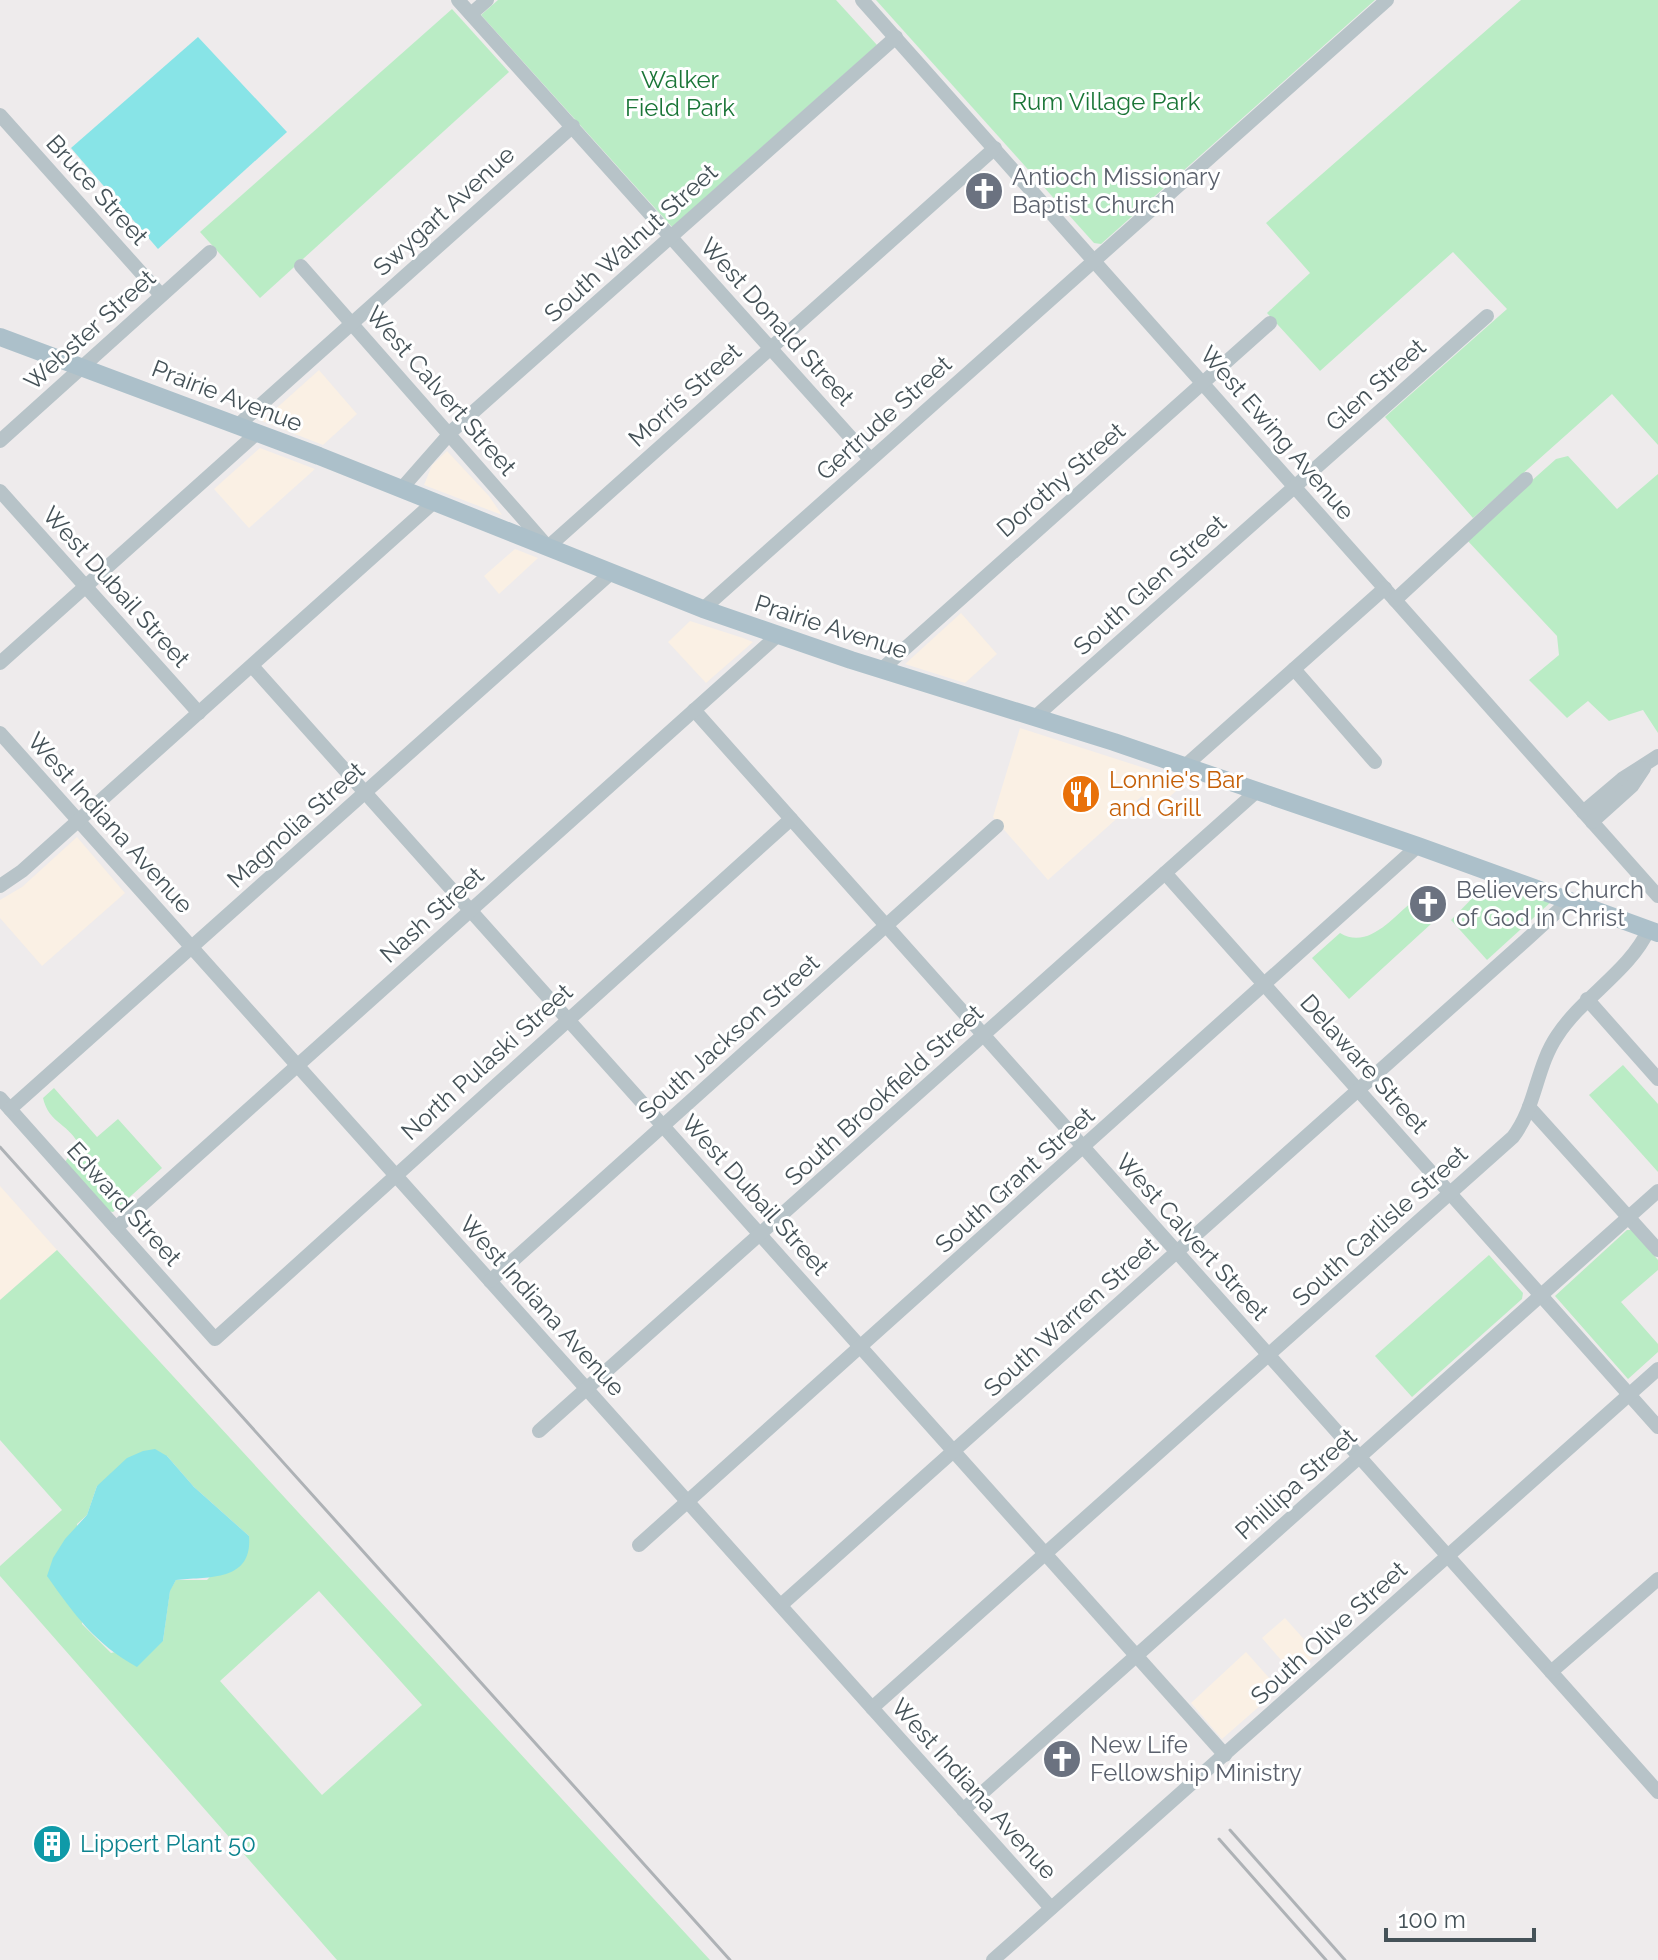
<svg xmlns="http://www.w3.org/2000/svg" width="1658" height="1960" font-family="Raleway,sans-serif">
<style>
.commercial{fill:#faf0e4}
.green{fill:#baecc5;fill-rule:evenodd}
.water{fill:#88e4e7}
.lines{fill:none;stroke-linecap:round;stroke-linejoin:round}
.minor{stroke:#b7c3c8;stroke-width:14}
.major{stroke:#acc0ca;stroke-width:18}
.rail{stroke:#aeb2b6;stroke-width:3}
.labels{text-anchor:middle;stroke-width:6;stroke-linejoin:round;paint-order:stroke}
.park-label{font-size:24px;fill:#1a7537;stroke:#fff}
.worship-label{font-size:24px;fill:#5b616d;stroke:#fff;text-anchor:start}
.street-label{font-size:24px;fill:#455258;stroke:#fff}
.food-label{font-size:24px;fill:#c56008;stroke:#fff;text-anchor:start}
.culture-label{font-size:24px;fill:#0d838f;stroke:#fff;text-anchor:start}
</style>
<rect width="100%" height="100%" fill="#eeebec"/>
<g class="commercial">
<polygon points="319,370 357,414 323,445 262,421"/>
<polygon points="260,448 315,469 249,528 214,489"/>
<polygon points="447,451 489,496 502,515 424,485 432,465"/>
<polygon points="515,549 538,558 499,594 484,576"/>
<polygon points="961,613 997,654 965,683 905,664"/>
<polygon points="690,621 743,638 753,642 706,683 668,642"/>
<polygon points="1020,728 1166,775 1186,782 1155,810 1142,796 1048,880 993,817"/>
<polygon points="77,837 125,893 42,966 0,918 0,900 22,887"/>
<polygon points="0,1186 57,1250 0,1300"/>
<polygon points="1285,1618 1317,1654 1294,1675 1262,1638"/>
<polygon points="1246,1652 1279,1689 1222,1739 1191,1703"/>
</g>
<g class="green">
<polygon points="498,0 836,0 877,45 672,227 481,15"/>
<polygon points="876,0 1375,0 1101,244 1094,243"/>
<polygon points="1521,0 1658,0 1658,445 1612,394 1473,518 1385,417 1507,309 1453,252 1320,371 1267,313 1310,273 1266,223"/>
<polygon points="452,9 509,72 260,298 200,232"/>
<polygon points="1568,456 1617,509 1658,474 1658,733 1643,710 1609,721 1588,701 1567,718 1529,680 1559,655 1557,636 1466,539 1556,459"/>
<polygon points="1490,880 1552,901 1487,960 1451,920"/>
<path d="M1412,902l20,21 -83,76 -37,-41 28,-25c28,17 52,-15 72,-31z"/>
<polygon points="1623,1065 1658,1104 1658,1172 1589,1095"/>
<path d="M54,1088l43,49 21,-18 44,49 -49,44 -5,-1 -43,-49 13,-19c-12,-21 -29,-20 -35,-45z"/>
<polygon points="1627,1230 1632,1230 1658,1260 1658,1270 1621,1302 1658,1344 1658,1352 1628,1379 1555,1296"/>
<path d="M57,1250l653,710h-373l-337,-384v-10l62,-56 -62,-70v-140zM167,1456l27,31 55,49 -42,44h-31l-6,10 -7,51 -52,12 -29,-29 -5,-100 10,-9 10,-29zM319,1591l103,114 -100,90 -102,-114z"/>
<polygon points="1489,1255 1523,1293 1522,1299 1412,1397 1375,1356"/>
</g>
<g class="water">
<polygon points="198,37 287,132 158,249 71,148"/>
<path d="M155,1449l12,7 27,31 55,49c4,47 -43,40 -73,44l-6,11 -7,50 -26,26c-42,-23 -63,-53 -90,-91l6,-18 12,-19 22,-24 10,-29 30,-28 16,-7z"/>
</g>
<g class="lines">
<g class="minor">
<polyline points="458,0 870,459"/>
<polyline points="862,0 1658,896"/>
<polyline points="471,14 487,0"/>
<polyline points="0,115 161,295"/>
<polyline points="301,266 548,547 995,148"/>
<polyline points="237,426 573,126"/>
<polyline points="0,441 210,252"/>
<polyline points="402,488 453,430 896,37"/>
<polyline points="0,491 199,713"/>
<polyline points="1395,600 1526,479"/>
<polyline points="703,609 1387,0"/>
<polyline points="0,663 257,433"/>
<polyline points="252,666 1225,1755"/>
<polyline points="882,669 1270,323"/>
<polyline points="1294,669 1375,762"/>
<polyline points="694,710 1658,1792"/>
<polyline points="1035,717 1487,316"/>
<polyline points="0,733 1051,1908"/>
<polyline points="1185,766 1385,588"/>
<polyline points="1583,812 1622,779 1658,756"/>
<polyline points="1592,822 1632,786 1644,768"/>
<polyline points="1165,873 1658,1427"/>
<polyline points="0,886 22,871 434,502"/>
<polyline points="1587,999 1658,1079"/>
<polyline points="0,1098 215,1339 791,819"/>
<polyline points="1529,1107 1658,1250"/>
<polyline points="10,1109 611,573"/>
<polyline points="116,1228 777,636"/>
<polyline points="490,1281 997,826"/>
<polyline points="539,1431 1257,791"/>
<polyline points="639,1545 1418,846"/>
<polyline points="781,1605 1525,941 1560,909 1566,899"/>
<polyline points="1551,1672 1658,1579"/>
<path d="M872,1708l641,-571c23,-30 23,-70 44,-101 26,-40 72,-64 92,-107"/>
<polyline points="963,1810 1658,1191"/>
<polyline points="993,1960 1658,1369"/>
</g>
<polyline class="major" points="0,337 319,456 703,609 851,660 1114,742 1418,846 1658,933"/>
<g class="rail">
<polyline points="0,1147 730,1960"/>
<polyline points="1230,1830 1345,1960"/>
<polyline points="1219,1839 1326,1960"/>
</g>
</g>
<defs>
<g id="church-disc" transform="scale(2)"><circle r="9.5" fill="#6b7280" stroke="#fff"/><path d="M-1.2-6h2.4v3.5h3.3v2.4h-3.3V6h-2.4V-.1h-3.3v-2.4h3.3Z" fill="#fff"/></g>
<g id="restaurant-disc" transform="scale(2)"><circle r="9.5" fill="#e8710a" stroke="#fff"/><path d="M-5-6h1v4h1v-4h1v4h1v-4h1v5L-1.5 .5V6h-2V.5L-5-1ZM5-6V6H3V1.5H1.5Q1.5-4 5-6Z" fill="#fff"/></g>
<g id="building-disc" transform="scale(2)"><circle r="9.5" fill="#0f9aa8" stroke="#fff"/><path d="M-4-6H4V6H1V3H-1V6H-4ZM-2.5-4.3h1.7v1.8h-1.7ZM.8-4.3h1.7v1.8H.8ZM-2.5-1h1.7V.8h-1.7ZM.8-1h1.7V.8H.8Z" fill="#fff"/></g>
</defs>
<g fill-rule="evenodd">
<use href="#church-disc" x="984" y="191"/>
<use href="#restaurant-disc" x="1081" y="794"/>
<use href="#church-disc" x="1428" y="904"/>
<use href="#church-disc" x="1062" y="1759"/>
<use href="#building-disc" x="52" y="1844"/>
</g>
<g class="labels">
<g class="park-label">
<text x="680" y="88">Walker<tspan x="680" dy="28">Field Park</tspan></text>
<text x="1106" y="110">Rum Village Park</text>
</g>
<g class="worship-label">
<text x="1012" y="185">Antioch Missionary<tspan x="1012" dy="28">Baptist Church</tspan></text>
<text x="1456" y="898">Believers Church<tspan x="1456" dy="28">of God in Christ</tspan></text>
<text x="1090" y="1753">New Life<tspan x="1090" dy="28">Fellowship Ministry</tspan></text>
</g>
<g class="street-label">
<text transform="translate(97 190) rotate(48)" y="8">Bruce Street</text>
<text transform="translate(444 211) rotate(-42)" y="8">Swygart Avenue</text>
<text transform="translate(631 243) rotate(-42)" y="8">South Walnut Street</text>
<text transform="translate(777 322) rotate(48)" y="8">West Donald Street</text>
<text transform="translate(90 330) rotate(-42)" y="8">Webster Street</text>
<text transform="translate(1376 385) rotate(-42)" y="8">Glen Street</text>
<text transform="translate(441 391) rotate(49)" y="8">West Calvert Street</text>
<text transform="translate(685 395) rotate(-42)" y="8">Morris Street</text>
<text transform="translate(227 396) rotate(21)" y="8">Prairie Avenue</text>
<text transform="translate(884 418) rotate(-42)" y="8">Gertrude Street</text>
<text transform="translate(1277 433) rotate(49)" y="8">West Ewing Avenue</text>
<text transform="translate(1061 480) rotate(-41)" y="8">Dorothy Street</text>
<text transform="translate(1150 585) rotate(-42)" y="8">South Glen Street</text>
<text transform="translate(116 587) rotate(48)" y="8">West Dubail Street</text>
<text transform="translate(831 627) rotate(18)" y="8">Prairie Avenue</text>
<text transform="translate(110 823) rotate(48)" y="8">West Indiana Avenue</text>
<text transform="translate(296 825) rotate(-42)" y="8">Magnolia Street</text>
<text transform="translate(432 915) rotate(-42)" y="8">Nash Street</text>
<text transform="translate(729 1037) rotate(-42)" y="8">South Jackson Street</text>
<text transform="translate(487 1062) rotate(-42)" y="8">North Pulaski Street</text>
<text transform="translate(1364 1064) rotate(48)" y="8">Delaware Street</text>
<text transform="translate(884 1095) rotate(-42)" y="8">South Brookfield Street</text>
<text transform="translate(1015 1180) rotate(-42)" y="8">South Grant Street</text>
<text transform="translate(755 1195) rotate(48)" y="8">West Dubail Street</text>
<text transform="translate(124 1204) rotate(48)" y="8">Edward Street</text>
<text transform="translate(1380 1226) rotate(-42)" y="8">South Carlisle Street</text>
<text transform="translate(1192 1237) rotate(48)" y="8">West Calvert Street</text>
<text transform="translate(542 1306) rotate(48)" y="8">West Indiana Avenue</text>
<text transform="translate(1071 1317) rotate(-42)" y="8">South Warren Street</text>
<text transform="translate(1296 1484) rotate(-42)" y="8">Phillipa Street</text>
<text transform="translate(1329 1633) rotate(-42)" y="8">South Olive Street</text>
<text transform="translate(974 1789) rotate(48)" y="8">West Indiana Avenue</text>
</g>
<g class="food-label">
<text x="1109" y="788">Lonnie's Bar<tspan x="1109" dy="28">and Grill</tspan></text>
</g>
<g class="culture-label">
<text x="80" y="1852">Lippert Plant 50</text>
</g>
</g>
<path d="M1386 1928v12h148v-12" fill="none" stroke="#455258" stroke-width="4"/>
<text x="1398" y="1928" font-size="24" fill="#455258" stroke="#ffffff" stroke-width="6" paint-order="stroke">100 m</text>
</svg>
